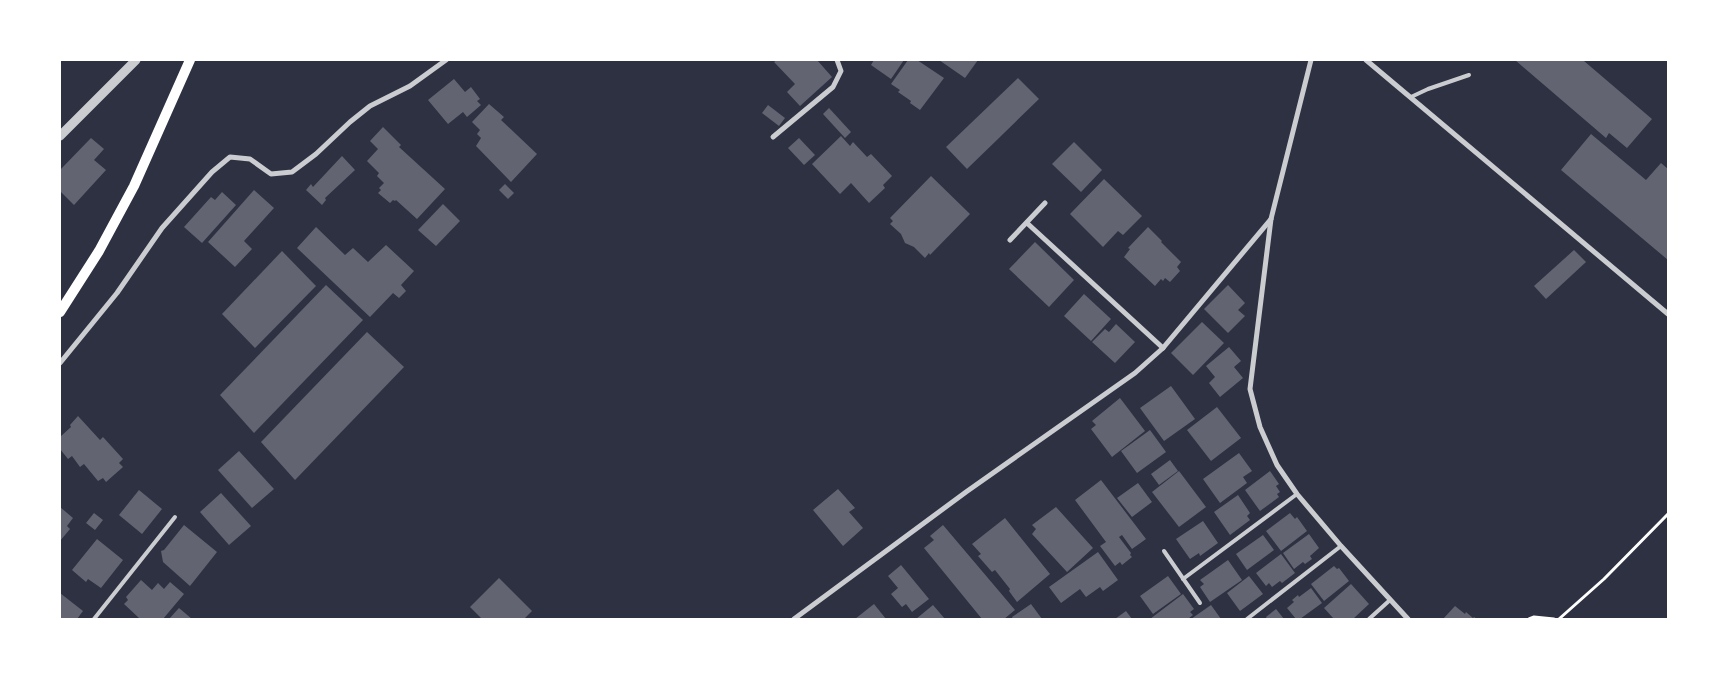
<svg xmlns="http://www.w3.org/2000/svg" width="1728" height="679" font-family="'Alegreya Sans',sans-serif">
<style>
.building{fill:#626471}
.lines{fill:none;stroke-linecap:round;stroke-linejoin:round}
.path{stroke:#fff;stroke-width:3}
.service{stroke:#caccd0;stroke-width:4}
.minor{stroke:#caccd0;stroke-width:5}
.tertiary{stroke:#caccd0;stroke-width:9}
.secondary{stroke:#fff;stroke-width:10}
</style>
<rect width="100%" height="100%" fill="#2d3142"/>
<g class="building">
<polygon points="777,60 817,60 832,77 800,106 787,92 795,84 774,62"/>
<polygon points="874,60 904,60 891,79 871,65"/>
<polygon points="908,60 917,60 944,78 920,110 910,103 911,101 898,92 900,90 891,84"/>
<polygon points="939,60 978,60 965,78"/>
<polygon points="1515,60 1585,60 1584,61 1652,119 1627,148 1609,133 1606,138"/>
<polygon points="1018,78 1039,99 967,169 946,147"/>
<polygon points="454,79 465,92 471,87 480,99 477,101 481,105 467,117 463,112 448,124 428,100"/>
<polygon points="489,104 504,117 501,120 537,154 511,182 476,146 481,138 477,134 480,130 472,122"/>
<polygon points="768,105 785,118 779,126 762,113"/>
<polygon points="829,108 851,132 845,138 823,114"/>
<polygon points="383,127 401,145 399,147 445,189 417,219 396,200 395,201 393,200 390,203 378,193 381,190 379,188 384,183 377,176 379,173 367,161 378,149 370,141"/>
<polygon points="1591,134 1646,180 1661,163 1668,169 1668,260 1561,170"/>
<polygon points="841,136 850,146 853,142 867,157 871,154 892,176 883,185 885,188 869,203 851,183 840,194 812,164"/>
<polygon points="91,138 104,149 94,160 106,170 74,205 60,191 60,170"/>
<polygon points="799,138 815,155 804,165 788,148"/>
<polygon points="1074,142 1102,170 1081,192 1052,164"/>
<polygon points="342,156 355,170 325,198 326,200 322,205 306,190 311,184 313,187"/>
<polygon points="931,176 970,214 930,255 929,253 925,258 914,247 905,243 901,234 890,224 893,221 890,218"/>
<polygon points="1104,179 1142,216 1123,235 1118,231 1103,247 1070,214"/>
<polygon points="505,184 514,193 508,199 499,190"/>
<polygon points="254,190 274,208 244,241 252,249 235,267 208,242"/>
<polygon points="222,192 236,205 202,243 184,227 211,197 215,200"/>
<polygon points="443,204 460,221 436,246 418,230"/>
<polygon points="316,227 345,255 353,248 368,262 386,245 414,271 401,285 406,291 399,298 393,293 370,317 297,248"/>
<polygon points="1148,227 1162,241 1161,242 1181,262 1177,267 1180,271 1170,282 1165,278 1163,281 1161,279 1155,286 1124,257 1130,249 1128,248"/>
<polygon points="1035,242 1074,280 1049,307 1009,269"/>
<polygon points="1574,250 1586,262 1546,299 1534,286"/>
<polygon points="282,251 316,286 255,348 222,314"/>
<polygon points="326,285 363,320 254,433 220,395"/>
<polygon points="1228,285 1245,303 1238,310 1245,316 1228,333 1204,309"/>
<polygon points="1084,294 1111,319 1091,341 1064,316"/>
<polygon points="1202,322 1224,343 1193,375 1171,353"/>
<polygon points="1116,324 1135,342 1115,363 1092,342 1105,329 1109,332"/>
<polygon points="367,332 404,367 295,480 261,442"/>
<polygon points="1229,347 1241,361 1234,367 1243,378 1220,397 1209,383 1215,377 1206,366"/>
<polygon points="1171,386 1195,419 1164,441 1140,408"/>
<polygon points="1120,398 1145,431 1112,457 1091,429 1096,425 1092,421"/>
<polygon points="1217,407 1241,438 1211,461 1187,430"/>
<polygon points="78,416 100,440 103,437 123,459 119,463 123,467 106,482 103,478 98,481 84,464 80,467 72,456 68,459 60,449 60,437 71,427 70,425"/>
<polygon points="1150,430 1166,452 1137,473 1121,451"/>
<polygon points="239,451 274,489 252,508 218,470"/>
<polygon points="1239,453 1252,471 1243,477 1247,483 1220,503 1203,479"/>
<polygon points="1170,460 1178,471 1159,485 1151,474"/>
<polygon points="1179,471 1206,507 1179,527 1152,492"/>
<polygon points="1270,471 1279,484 1276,486 1280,492 1277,494 1279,497 1260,511 1245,490"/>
<polygon points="1101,480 1146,539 1132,549 1122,535 1119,537 1131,553 1130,555 1132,557 1122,565 1120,562 1115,566 1100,546 1106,542 1075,500"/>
<polygon points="1138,483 1152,502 1132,517 1117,498"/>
<polygon points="838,489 855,508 849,512 863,528 843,546 813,510"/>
<polygon points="139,490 162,509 142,534 119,515"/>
<polygon points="221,493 251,526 229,545 200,512"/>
<polygon points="1238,495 1250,513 1247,516 1250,520 1230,535 1214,512"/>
<polygon points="60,507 73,518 67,526 70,529 60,541"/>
<polygon points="1056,507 1093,548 1067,572 1032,534 1036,529 1032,525"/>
<polygon points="94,513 103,520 95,530 86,523"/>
<polygon points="1290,513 1295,519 1297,517 1307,531 1281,551 1266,531"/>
<polygon points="1005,518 1050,574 1017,602 1009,591 1010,589 995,570 992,572 978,556 981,554 972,544"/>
<polygon points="1203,521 1218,543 1200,556 1199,553 1190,559 1176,539"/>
<polygon points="184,525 217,552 190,586 163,562 161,551 164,550"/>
<polygon points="943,525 1015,610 1004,619 982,619 924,548 934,540 930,536"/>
<polygon points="1309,534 1319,548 1310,556 1312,559 1305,564 1303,562 1294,569 1283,553"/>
<polygon points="1263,535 1274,550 1247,570 1236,554"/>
<polygon points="97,539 123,560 101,588 88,579 86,582 72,570"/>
<polygon points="1098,552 1118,580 1103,591 1100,587 1086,597 1080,589 1061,603 1049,587"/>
<polygon points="1281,554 1295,573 1282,583 1280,581 1272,587 1269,583 1266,586 1256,573"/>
<polygon points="1228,560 1242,580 1210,602 1200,587 1204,584 1200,580"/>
<polygon points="901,565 929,599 912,612 906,604 902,607 891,594 898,588 888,576"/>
<polygon points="1334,566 1337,569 1339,568 1349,581 1324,601 1311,584"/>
<polygon points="1168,576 1181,594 1153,614 1140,596"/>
<polygon points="1249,576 1263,594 1240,611 1227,593"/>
<polygon points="499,578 532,611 524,619 482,619 470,607"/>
<polygon points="141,580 152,590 158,583 164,589 170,582 184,594 163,619 138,619 139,618 124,604 128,600 126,597"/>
<polygon points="1351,584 1369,604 1353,619 1334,619 1324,608"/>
<polygon points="1311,588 1322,603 1300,619 1296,619 1287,608 1294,602 1292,600 1298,595 1299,597"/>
<polygon points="60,593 83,611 77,619 60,619"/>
<polygon points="1183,594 1194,609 1190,612 1193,615 1188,619 1150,619"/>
<polygon points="874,604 886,619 855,619"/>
<polygon points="1031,604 1042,619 1013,619 1012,617"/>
<polygon points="933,605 945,619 916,619"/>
<polygon points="1211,605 1221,619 1191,619"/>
<polygon points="1455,606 1465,614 1466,612 1473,618 1474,617 1477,619 1443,619"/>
<polygon points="179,608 192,619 169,619"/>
<polygon points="1276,609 1284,619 1267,619 1266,617"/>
<polygon points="1126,611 1132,619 1115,619"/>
</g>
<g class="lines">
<g class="path">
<polyline points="1529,619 1534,617 1554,619"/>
<polyline points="1559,619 1604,579 1668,514"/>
</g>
<g class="service">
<polyline points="1411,97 1428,89 1469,75"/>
<polyline points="1164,551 1200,603"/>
<polyline points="1183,579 1297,494"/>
<polyline points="94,619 175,517"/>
<polyline points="1247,619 1341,546"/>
<polyline points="1369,619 1390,600"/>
</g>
<g class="minor">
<polyline points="1311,60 1271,219 1250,389 1260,427 1277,465 1297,494 1341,546 1408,619"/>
<polyline points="1366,60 1668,314"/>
<polyline points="773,137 833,87 841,71 837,60"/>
<polyline points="1027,223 1163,348"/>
<polyline points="1010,240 1045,203"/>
<polyline points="60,363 117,293 162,228 212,172 230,157 250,159 271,174 292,172 316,154 350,122 370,106 410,86 446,60"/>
<polyline points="794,619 966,492 1135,373 1163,348 1271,219"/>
</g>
<polyline class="tertiary" points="60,136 136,60"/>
<polyline class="secondary" points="60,312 99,251 134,186 190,60"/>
</g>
<rect width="1728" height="679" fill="none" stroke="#ffffff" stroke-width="122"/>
</svg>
